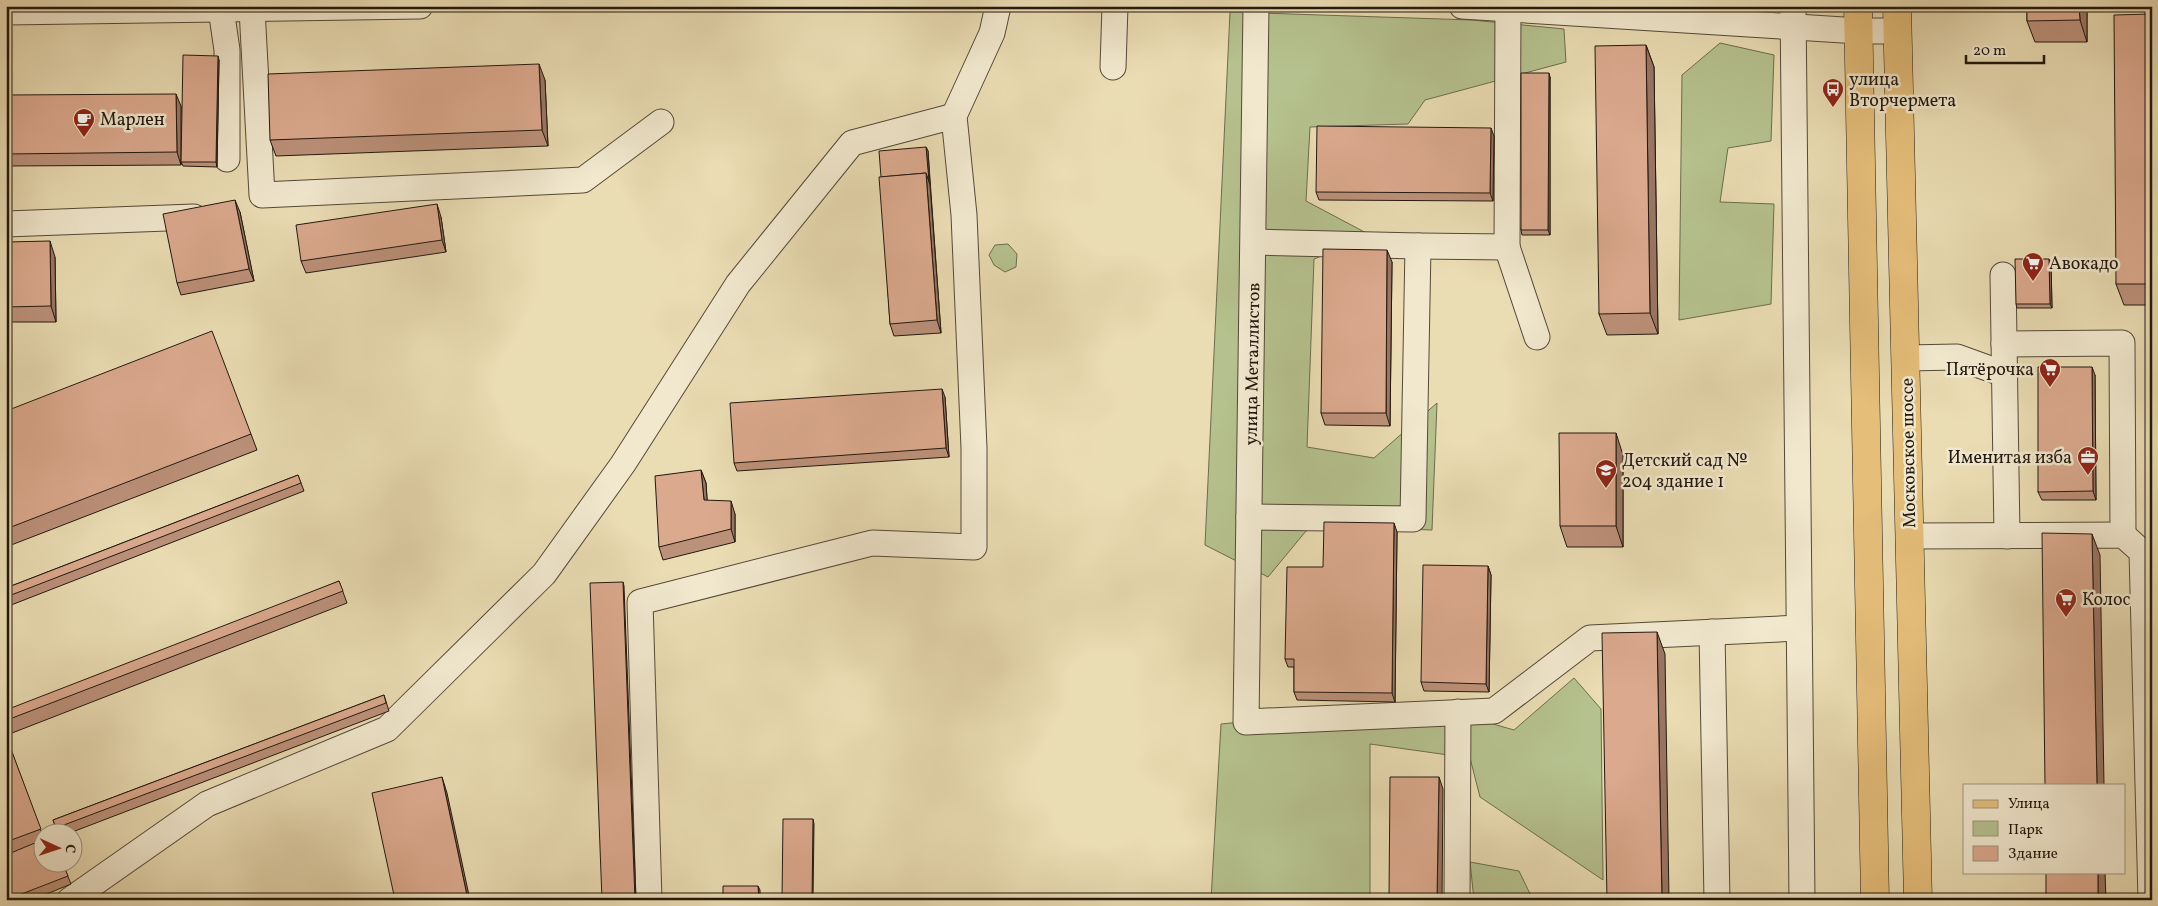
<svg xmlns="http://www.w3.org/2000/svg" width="2158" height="906" font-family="Vollkorn,serif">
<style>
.green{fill:#b5c18e;stroke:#6c6c4e}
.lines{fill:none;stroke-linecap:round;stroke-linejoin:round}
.minor-casing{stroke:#544938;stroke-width:27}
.major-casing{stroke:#22180f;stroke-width:29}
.minor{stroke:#f1e8ce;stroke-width:25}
.major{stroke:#e5be7a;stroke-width:28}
.wall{fill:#bc917a;stroke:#22180f}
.shaded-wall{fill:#997663;stroke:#22180f}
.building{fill:#dba98e;stroke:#22180f}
.labels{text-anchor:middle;stroke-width:5;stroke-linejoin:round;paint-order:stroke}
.poi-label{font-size:18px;fill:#22180f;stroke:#f1e8ce;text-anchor:start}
.street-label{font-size:18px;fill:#22180f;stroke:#f1e8ce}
</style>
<rect width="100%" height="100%" fill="#eadcb3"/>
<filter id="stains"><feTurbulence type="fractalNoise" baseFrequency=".004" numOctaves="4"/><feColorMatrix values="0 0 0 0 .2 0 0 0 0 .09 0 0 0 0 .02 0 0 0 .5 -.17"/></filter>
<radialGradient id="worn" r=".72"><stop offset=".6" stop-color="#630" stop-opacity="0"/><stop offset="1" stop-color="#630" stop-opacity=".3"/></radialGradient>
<g class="green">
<polygon points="1230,12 1472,20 1564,29 1566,62 1425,100 1408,124 1310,127 1306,201 1372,236 1314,259 1307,447 1374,458 1437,403 1432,530 1318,526 1306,531 1268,577 1205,545"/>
<polygon points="1720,43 1774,55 1771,141 1728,148 1720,202 1774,204 1771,304 1679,320 1682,75"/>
<polygon points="1008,244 1017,254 1016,267 1005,272 994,265 989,255 995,245"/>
<polygon points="1574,678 1601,709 1603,880 1480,797 1470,758 1370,744 1370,900 1211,900 1221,724 1424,704 1514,730"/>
<polygon points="1470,862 1519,871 1533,900 1474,900"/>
</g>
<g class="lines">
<g class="minor-casing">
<g id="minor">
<polyline points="1256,6 1246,722 1494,711 1590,638 1799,628"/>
<polyline points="1462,6 1859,31 1898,31"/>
<polyline points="1793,6 1802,900"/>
<polyline points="221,9 227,50 227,159"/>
<polyline points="252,9 262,195 583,180 661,122"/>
<polyline points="6,12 420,6"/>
<polyline points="1113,67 1115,6"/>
<polyline points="6,224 194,217"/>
<polyline points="1418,246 1507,247 1508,6"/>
<polyline points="1507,247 1537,337"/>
<polyline points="2003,275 2007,536"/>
<polyline points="2004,344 2122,343 2123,535"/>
<polyline points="1906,358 1957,357 2004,374"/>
<polyline points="1249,517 1413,519 1418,246 1254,242"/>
<polyline points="1910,536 2123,535 2142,552 2151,900"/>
<polyline points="1712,632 1717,900"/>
<polyline points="70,900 207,804 387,729 544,574 623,464 738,284 852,143 954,116"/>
<polyline points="649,900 640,602 872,543 974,547 974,448 964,215 954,116 992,33 998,6"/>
<polyline points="1457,900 1458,712"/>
</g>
</g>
<g class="major-casing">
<g id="major">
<polyline points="1858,6 1875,900"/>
<polyline points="1897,6 1918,900"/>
</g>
</g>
<use href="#minor" class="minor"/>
<use href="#major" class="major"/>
</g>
<g class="wall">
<polygon points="2027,6 2087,6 2087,42 2035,42 2027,21"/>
<polygon points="2152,14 2152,305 2124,305 2116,284"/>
<polygon points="1646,45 1654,67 1658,334 1607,335 1599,314"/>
<polygon points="219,60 217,167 183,166 181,162"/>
<polygon points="1550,77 1550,235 1522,235 1521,230"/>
<polygon points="545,80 548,146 276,156 270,140"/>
<polygon points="6,95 181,106 181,165 6,166"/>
<polygon points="1494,136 1493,201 1319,200 1316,192"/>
<polygon points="926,147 928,151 941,333 894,336 890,324 881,177"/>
<polygon points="240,212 254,281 181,295 177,283"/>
<polygon points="441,217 446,252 306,273 301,261"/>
<polygon points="6,242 55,257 56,322 6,322"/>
<polygon points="2049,259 2051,263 2052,308 2017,308 2016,304"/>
<polygon points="1392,262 1390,426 1325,425 1321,413"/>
<polygon points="2095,375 2096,500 2042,500 2038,492"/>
<polygon points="945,397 949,457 737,471 734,463"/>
<polygon points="6,411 251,434 257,450 6,547"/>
<polygon points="1623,455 1623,547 1567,547 1560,526"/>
<polygon points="701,470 706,483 707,500 735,514 735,542 663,560 659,547"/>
<polygon points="298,475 304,491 6,607 6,588"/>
<polygon points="1397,532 1395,702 1297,700 1294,692 1294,667 1288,667 1285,659 1323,567"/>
<polygon points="1488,566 1491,575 1489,692 1424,691 1421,682"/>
<polygon points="339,581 347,603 12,733 6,718"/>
<polygon points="384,695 389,711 67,834 58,834 53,820"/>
<polygon points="6,736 42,834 42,864 63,864 71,884 32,900 6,900"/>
</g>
<g class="shaded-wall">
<polygon points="2079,6 2087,6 2087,42 2080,20"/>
<polygon points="1646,45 1654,67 1658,334 1650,313"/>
<polygon points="218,56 219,60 217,167 216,162"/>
<polygon points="539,64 545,80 548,146 542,130"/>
<polygon points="1549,73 1550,77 1550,235 1548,230"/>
<polygon points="176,94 181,106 181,165 177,152"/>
<polygon points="1491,128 1494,136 1493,201 1490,193"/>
<polygon points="926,147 928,151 930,185 929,181"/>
<polygon points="926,173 930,185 941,333 937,320"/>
<polygon points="235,200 240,212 254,281 249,269"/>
<polygon points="437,204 441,217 446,252 442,240"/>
<polygon points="50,241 55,257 56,322 51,306"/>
<polygon points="1387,250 1392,262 1390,426 1386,413"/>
<polygon points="2049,259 2051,263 2052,308 2050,304"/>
<polygon points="2092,367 2095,375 2096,500 2093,491"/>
<polygon points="942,389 945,397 949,457 946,448"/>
<polygon points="1616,433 1623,455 1623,547 1616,526"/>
<polygon points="701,470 706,483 708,513 704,500"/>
<polygon points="731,501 735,514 735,542 731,529"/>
<polygon points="1394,523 1397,532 1395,702 1392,693"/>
<polygon points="2092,534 2100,555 2104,785 2097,785"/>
<polygon points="1488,566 1491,575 1489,692 1486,684"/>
<polygon points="623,582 624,586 636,900 635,900"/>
<polygon points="1657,632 1665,654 1669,900 1662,900"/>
<polygon points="442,777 447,793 470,900 468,900"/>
<polygon points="1439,777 1443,789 1442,900 1437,900"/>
<polygon points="813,819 814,824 813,900 812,900"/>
<polygon points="2098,872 2105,872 2106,900 2098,900"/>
<polygon points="758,886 760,890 760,900 759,900"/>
</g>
<g class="building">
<polygon points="2027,6 2079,6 2080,20 2027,21"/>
<polygon points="2152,14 2152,284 2116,284 2114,15"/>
<polygon points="1646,45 1650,313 1599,314 1595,46"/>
<polygon points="183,55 218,56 216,162 181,162"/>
<polygon points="539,64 542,130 270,140 268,74"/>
<polygon points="1521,73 1549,73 1548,230 1521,230"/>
<polygon points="176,94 177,152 6,154 6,95"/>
<polygon points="1317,126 1491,128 1490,193 1316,192"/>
<polygon points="926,147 929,181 926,173 881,177 879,151"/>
<polygon points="926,173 937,320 890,324 879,177"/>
<polygon points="235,200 249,269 177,283 163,214"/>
<polygon points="437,204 442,240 301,261 296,225"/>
<polygon points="50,241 51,306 6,307 6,242"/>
<polygon points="1323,249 1387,250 1386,413 1321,413"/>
<polygon points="2015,259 2049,259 2050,304 2016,304"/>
<polygon points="212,331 251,434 6,529 6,411"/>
<polygon points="2038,367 2092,367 2093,491 2038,492"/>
<polygon points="942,389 946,448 734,463 730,403"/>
<polygon points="1559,433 1616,433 1616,526 1560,526"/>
<polygon points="701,470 704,500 731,501 731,529 659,547 655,476"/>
<polygon points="298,475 301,483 6,597 6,588"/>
<polygon points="1324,522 1394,523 1392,693 1294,692 1294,659 1285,659 1287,567 1323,567"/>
<polygon points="2042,533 2092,534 2097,785 2045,785"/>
<polygon points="1423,565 1488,566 1486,684 1421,682"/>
<polygon points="339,581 343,591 7,720 6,718 6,710"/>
<polygon points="623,582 635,900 602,900 590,583"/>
<polygon points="1657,632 1662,900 1607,900 1602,633"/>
<polygon points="384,695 386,703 56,828 53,820"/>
<polygon points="6,736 41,829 6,842"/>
<polygon points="442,777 468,900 395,900 372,793"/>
<polygon points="1390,777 1439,777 1437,900 1389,900"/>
<polygon points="783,819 813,819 812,900 782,900"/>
<polygon points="42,840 42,864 63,864 68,876 6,900 6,855"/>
<rect x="2046" y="872" width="52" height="28"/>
<polygon points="723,886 758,886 759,900 723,900"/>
<polygon points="585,898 586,900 556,900"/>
</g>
<defs>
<g id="bus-pin" transform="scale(1.125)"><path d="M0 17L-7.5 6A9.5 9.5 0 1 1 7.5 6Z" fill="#8f2418" stroke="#f1e8ce"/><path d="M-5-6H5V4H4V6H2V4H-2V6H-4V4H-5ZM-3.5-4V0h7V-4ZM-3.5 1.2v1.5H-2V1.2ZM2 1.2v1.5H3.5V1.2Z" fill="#fff"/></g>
<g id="cafe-pin" transform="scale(1.125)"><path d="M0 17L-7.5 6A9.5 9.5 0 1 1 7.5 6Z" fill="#8f2418" stroke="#f1e8ce"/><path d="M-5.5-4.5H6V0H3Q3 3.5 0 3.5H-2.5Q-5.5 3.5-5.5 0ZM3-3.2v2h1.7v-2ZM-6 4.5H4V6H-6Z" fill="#fff"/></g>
<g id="supermarket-pin" transform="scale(1.125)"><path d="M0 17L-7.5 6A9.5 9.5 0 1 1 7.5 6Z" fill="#8f2418" stroke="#f1e8ce"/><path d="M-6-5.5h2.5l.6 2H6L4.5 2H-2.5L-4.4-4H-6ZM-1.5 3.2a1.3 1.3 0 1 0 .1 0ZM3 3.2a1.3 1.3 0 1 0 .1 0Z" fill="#fff"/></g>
<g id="office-pin" transform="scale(1.125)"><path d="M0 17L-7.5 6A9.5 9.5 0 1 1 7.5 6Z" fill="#8f2418" stroke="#f1e8ce"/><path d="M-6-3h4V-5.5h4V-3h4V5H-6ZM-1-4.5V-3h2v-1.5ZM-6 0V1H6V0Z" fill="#fff"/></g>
<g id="school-pin" transform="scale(1.125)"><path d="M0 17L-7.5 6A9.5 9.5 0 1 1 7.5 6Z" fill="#8f2418" stroke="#f1e8ce"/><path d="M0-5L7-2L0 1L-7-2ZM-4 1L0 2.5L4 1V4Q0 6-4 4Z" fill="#fff"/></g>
</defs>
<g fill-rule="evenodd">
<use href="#bus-pin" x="1833" y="89"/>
<use href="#cafe-pin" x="84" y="119"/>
<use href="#supermarket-pin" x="2033" y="263"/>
<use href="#supermarket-pin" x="2050" y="369"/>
<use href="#office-pin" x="2088" y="457"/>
<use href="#school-pin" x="1606" y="470"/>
<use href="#supermarket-pin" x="2066" y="599"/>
</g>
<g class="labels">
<g class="poi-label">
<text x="1849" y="85">улица<tspan x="1849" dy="21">Вторчермета</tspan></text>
<text x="100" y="125">Марлен</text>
<text x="2049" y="269">Авокадо</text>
<text x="2034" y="375" text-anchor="end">Пятёрочка</text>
<text x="2072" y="463" text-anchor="end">Именитая изба</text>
<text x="1622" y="466">Детский сад №<tspan x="1622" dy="21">204 здание 1</tspan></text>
<text x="2082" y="605">Колос</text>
</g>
<g class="street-label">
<text transform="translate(1252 364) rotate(-89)" y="6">улица Металлистов</text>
<text transform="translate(1908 453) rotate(-91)" y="6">Московское шоссе</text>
</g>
</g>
<rect width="2158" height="906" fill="none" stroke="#eadcb3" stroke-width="25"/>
<rect x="8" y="8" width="2143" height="891" fill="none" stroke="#22180f" stroke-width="2.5"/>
<rect x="12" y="12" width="2133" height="881" fill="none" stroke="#22180f"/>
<rect x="1963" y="784" width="162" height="90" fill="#f1e8ce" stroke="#9e9582"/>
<rect x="1973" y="800" width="25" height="8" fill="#e5be7a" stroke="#9e9582"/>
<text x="2008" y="808" font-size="15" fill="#22180f">Улица</text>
<rect x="1973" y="821" width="25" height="15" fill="#b5c18e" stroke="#9e9582"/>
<text x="2008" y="834" font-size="15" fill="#22180f">Парк</text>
<rect x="1973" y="846" width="25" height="15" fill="#dba98e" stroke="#9e9582"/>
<text x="2008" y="858" font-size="15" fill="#22180f">Здание</text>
<g transform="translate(58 848) rotate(93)"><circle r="24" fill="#f1e8ce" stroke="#9e9582"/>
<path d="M0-4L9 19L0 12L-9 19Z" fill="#8f2418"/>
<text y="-8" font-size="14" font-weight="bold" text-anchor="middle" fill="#22180f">С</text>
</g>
<path d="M1966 55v8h78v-8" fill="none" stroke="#22180f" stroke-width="2.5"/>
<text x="1973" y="55" font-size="15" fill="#22180f" stroke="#f1e8ce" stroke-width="4" paint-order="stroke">20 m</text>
<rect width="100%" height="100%" filter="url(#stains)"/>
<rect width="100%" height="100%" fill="url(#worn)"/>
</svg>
